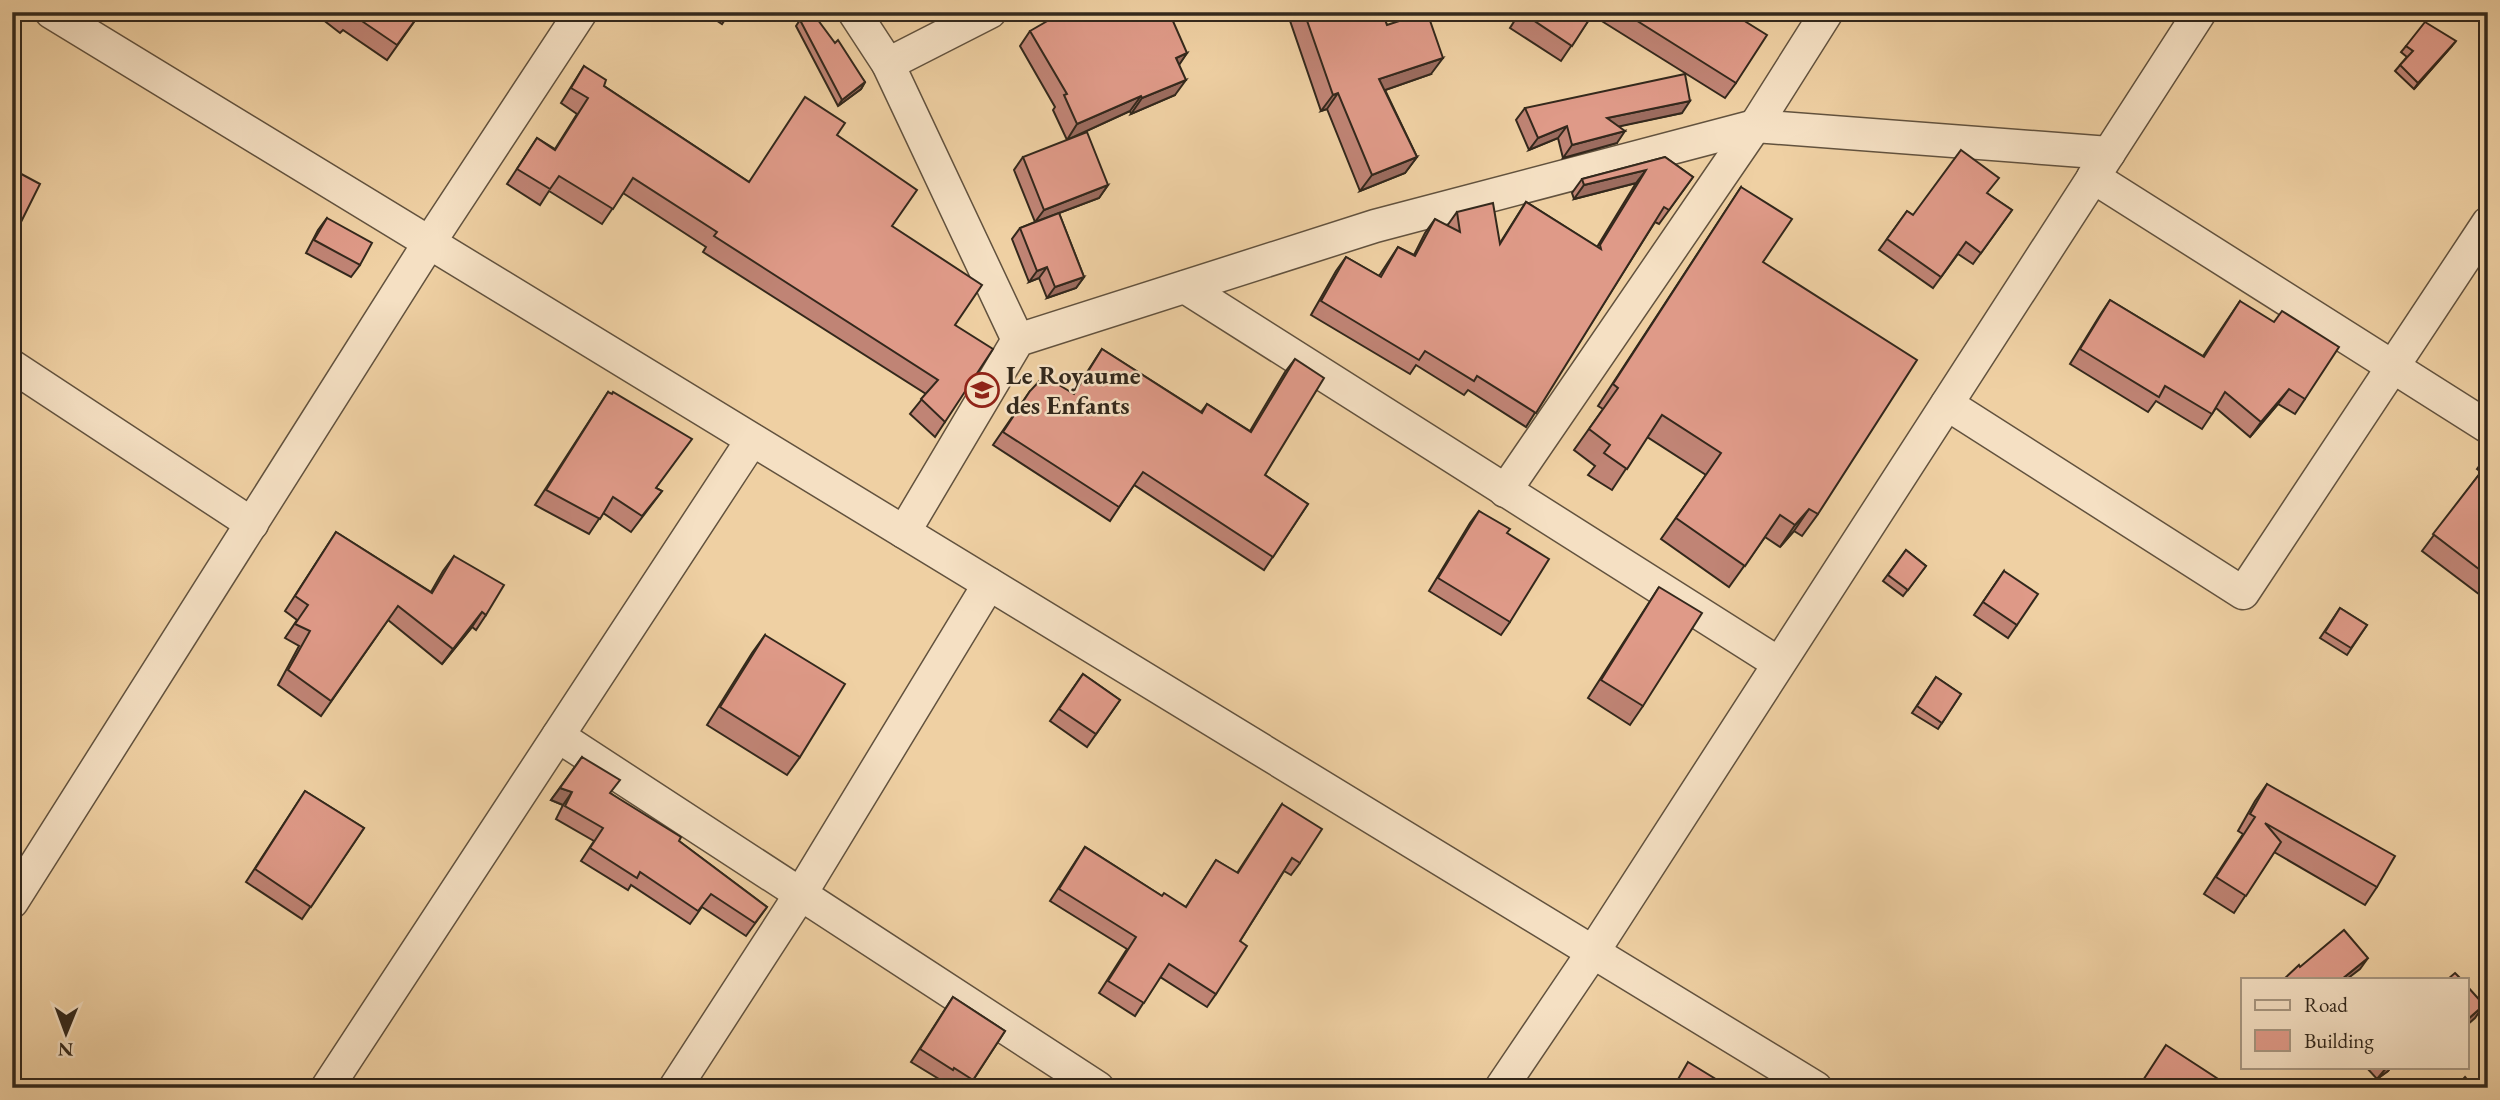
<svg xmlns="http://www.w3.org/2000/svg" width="2500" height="1100" font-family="'EB Garamond',serif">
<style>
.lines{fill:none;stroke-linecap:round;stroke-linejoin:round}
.street-casing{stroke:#62523e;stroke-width:35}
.street{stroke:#f5e0c3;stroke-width:32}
.wall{fill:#c08475;stroke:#33281c;stroke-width:2}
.shaded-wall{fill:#9c6c5f;stroke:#33281c;stroke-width:2}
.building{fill:#df9a88;stroke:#33281c;stroke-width:2}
.labels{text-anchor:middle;stroke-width:5;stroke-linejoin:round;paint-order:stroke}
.poi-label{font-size:26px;font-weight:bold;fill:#33281c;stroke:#f5e0c3;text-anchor:start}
</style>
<rect width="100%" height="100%" fill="#efd0a3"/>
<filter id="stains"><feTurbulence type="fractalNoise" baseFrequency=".00286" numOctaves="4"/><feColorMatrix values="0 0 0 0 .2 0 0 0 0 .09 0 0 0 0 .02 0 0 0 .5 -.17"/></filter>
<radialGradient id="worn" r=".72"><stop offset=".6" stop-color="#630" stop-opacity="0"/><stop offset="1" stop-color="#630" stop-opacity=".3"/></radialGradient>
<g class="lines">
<g class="street-casing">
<g id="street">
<polyline points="51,12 1816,1088"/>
<polyline points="854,12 888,64 1018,340"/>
<polyline points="888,64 990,12"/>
<polyline points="2093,177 2488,427"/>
<polyline points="1185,287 1778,663"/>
<polyline points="12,366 252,524"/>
<polyline points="1947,404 2243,593 2488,223"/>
<polyline points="1505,491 1755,126 1827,12"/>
<polyline points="904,532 1018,340 1375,226 1755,126 2109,153"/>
<polyline points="558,736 1098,1088"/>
<polyline points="12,902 429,243 581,12"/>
<polyline points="327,1088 752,440"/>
<polyline points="675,1088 800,895 989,584"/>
<polyline points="1501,1088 1593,952 2200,12"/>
</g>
</g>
<use href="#street" class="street"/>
</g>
<g class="wall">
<polygon points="313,12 421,12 387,60 343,30 340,33"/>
<polygon points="704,12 730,12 722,24"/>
<polygon points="1287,12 1382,12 1387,25 1431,74 1385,90 1417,157 1405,173 1360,191 1327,109 1321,111"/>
<polygon points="1520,12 1730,12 1736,83 1725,98 1592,15 1561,61 1510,28"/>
<polygon points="800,20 835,43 865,82 861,89 838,106 796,26"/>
<polygon points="1030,31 1187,53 1179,64 1175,95 1131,114 1130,111 1067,140 1053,110 1055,107 1020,46"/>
<polygon points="2406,46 2451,47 2414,89 2395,71 2407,57 2401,52"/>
<polygon points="584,66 604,86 749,182 837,135 892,226 955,325 945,422 935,437 910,414 926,394 703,252 706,247 623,193 602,224 549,191 540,205 507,184 537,138 555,149 577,114 561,103"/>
<polygon points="1525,108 1682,113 1619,126 1617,143 1563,158 1558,138 1529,150 1516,120"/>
<polygon points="1023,157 1108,185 1099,198 1059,213 1084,277 1076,288 1047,298 1039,278 1029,282 1012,239 1020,228 1035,222 1014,170"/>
<polygon points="1665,157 1693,177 1659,224 1655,222 1526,427 1468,390 1464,395 1416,365 1410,374 1311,315 1336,271 1346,257 1379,276 1398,247 1414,255 1425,233 1435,219 1447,226 1457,212 1500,243 1526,202 1597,247 1636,183 1574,199 1572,193 1582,179"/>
<polygon points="1741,187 1763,262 1818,514 1802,536 1794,531 1780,547 1765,537 1729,587 1661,539 1706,475 1647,437 1612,490 1588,475 1595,466 1574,450 1603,409 1598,406"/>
<polygon points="1988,194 2012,210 1973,264 1958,254 1933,288 1879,250 1907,211 1913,215"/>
<polygon points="327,218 360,265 351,277 306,253 318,230"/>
<polygon points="2110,300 2203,356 2240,301 2305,399 2295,414 2278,404 2250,437 2216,408 2202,429 2156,401 2148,412 2070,364 2100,315"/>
<polygon points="1102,349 1201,412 1207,404 1250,431 1285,372 1295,359 1265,475 1308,504 1264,570 1134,485 1110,521 993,445 1030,391 1073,394"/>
<polygon points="608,392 656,488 662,491 631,532 603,513 589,534 535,505"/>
<polygon points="2488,454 2488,601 2422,551 2481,472 2477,469"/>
<polygon points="1479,511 1507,533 1510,622 1501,635 1429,591 1470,523"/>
<polygon points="336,532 431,592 443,571 454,556 486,615 476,630 472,627 442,664 388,620 321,716 278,685 299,646 285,638 297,620 285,611"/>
<polygon points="1906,550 1926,566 1903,596 1883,581"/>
<polygon points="2004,571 2017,625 2008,638 1974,615"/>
<polygon points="1659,587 1643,706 1630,725 1588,698"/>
<polygon points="2340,608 2367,625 2347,655 2320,638"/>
<polygon points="765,635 800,757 787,775 707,725 752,653"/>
<polygon points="1083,674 1120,700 1087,747 1050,721"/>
<polygon points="1936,677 1961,694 1938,729 1912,713"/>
<polygon points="582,757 610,793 679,841 767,907 746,936 702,907 690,924 631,885 628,890 581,861 594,841 556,819 563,805 551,800"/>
<polygon points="2267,784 2377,887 2365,905 2274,852 2234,913 2204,894 2243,834 2238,831 2255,801"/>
<polygon points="305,791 364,828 302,919 246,882"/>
<polygon points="1282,804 1300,863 1291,875 1284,871 1240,941 1216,994 1207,1007 1160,977 1135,1016 1099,993 1127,949 1050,901 1085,847 1162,896 1186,907 1216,860 1237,873"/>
<polygon points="953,997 1005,1031 968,1088 956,1088 945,1081 944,1082 911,1062"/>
<polygon points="2366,1067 2391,1067 2388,1071 2377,1079"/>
</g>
<g class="shaded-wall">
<polygon points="2456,41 2451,47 2414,89 2418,83"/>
<polygon points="1187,53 1177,68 1176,58"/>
<polygon points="1443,58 1431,74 1368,96 1379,79"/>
<polygon points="1186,80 1175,95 1131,114 1142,98"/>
<polygon points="865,82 861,89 838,106 842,100"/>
<polygon points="1338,93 1327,109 1321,111 1333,95"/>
<polygon points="1141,96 1130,111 1067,140 1077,124"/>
<polygon points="1690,101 1682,113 1598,131 1607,118"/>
<polygon points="1567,126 1558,138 1529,150 1538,138"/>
<polygon points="1625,131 1617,143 1563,158 1572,145"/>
<polygon points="1417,157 1405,173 1360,191 1372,175"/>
<polygon points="1646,170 1636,183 1574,199 1584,185"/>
<polygon points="1108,185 1099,198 1035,222 1044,210"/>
<polygon points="1047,267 1039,278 1029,282 1037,271"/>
<polygon points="1084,277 1076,288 1047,298 1055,287"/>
<polygon points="2289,389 2278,404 2250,437 2261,422"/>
<polygon points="1809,509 1794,531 1780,547 1795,525"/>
<polygon points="482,612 472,627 442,664 453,649"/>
<polygon points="560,788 572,792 563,805 551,800"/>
<polygon points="2368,958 2360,969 2347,979 2342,979"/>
<polygon points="2484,1005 2475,1018 2467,1025 2467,1020"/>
<polygon points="2387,1067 2391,1067 2388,1071 2377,1079"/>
</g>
<g class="building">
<polygon points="342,12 421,12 397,45 353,15 350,19"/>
<polygon points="812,12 835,43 838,40 865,82 842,100 800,20"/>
<polygon points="1063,12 1169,12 1187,53 1176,58 1186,80 1142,98 1141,96 1077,124 1064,95 1067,94 1030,31"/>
<polygon points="1304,12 1382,12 1387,25 1427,12 1443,58 1379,79 1417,157 1372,175 1338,93 1333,95"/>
<polygon points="1521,12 1594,12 1572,46"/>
<polygon points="1623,12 1730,12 1767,35 1736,83"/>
<polygon points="2425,22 2456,41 2418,83 2400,65 2413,51 2406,46"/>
<polygon points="584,66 606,80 604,86 749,182 805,97 845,123 837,135 917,190 892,226 982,285 955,325 993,349 945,422 921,399 938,380 714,236 717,232 633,178 613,209 559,176 550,189 517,169 537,138 555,150 588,98 571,88"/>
<polygon points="1685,74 1690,101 1607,118 1625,131 1572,145 1567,126 1538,138 1525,108"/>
<polygon points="1087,132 1108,185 1044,210 1023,157"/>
<polygon points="1961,150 1999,178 1987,193 2012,210 1981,253 1966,242 1941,277 1887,239 1907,211 1913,215"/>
<polygon points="1665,157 1693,177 1669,210 1664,207 1536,413 1477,376 1474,381 1425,351 1419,360 1321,301 1346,257 1381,277 1398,247 1415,256 1435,219 1460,232 1457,212 1493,203 1500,244 1526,202 1601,249 1600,245 1646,170 1584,185 1582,179"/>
<polygon points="12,169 40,184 12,240"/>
<polygon points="1741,187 1792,219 1763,262 1917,360 1818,514 1809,509 1795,525 1780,515 1745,566 1676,518 1721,453 1662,415 1627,469 1604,453 1610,445 1589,429 1618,388 1613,384"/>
<polygon points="1059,213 1084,277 1055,287 1047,267 1037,271 1020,228"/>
<polygon points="327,218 372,243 360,265 314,240"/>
<polygon points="2110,300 2204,357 2240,301 2274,322 2282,311 2339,347 2305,399 2289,389 2261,422 2225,392 2212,414 2165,386 2159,397 2080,349"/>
<polygon points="1102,349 1202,413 1207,404 1251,432 1295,359 1324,378 1265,475 1308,504 1273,557 1143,472 1119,507 1003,432 1030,391 1044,376 1074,394"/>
<polygon points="608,392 612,394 613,392 692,439 656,488 662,491 642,516 613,497 600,519 546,490"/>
<polygon points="2488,463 2488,576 2433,534"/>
<polygon points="1479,511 1510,529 1507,533 1549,559 1510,622 1438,578"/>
<polygon points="336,532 432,593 454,556 504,585 486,615 482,612 453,649 398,606 331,701 288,670 310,631 295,624 308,605 295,596"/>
<polygon points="1906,550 1926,566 1908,590 1888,575"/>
<polygon points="2004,571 2038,594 2017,625 1983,602"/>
<polygon points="1659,587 1702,613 1643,706 1601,680"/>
<polygon points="2340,608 2367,625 2351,648 2325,632"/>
<polygon points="765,635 845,684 800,757 720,707"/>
<polygon points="1083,674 1120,700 1096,734 1059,709"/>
<polygon points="1936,677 1961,694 1942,723 1917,706"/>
<polygon points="582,757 620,780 610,793 681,837 679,841 767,907 755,923 711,894 698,911 640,872 637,878 590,848 603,828 565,806 572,792 560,788"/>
<polygon points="2267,784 2395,856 2377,887 2265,823 2281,842 2246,896 2216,877 2255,817 2250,814"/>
<polygon points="305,791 364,828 311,907 255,869"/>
<polygon points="1282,804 1322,829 1300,863 1292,858 1240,941 1247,946 1216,994 1169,964 1144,1003 1108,981 1136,937 1059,889 1085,847 1162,896 1164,893 1186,907 1216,860 1238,873"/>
<polygon points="2344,930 2368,958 2342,979 2284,979 2299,965 2300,967"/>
<polygon points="2455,973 2461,979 2448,979"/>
<polygon points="2467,986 2484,1005 2467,1020"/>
<polygon points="953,997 1005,1031 973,1080 954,1068 953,1070 920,1049"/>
<polygon points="2166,1045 2232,1088 2138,1088"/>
<polygon points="1688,1062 1719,1081 1714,1088 1673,1088"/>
<polygon points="2465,1077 2474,1088 2455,1088"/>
</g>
<defs>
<g id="school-ring" transform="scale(1.75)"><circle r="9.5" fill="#f5e0c3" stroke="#8f2418" stroke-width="1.5"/><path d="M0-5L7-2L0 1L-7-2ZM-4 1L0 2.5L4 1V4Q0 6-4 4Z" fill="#8f2418"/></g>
</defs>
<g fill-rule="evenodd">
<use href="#school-ring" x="982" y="390"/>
</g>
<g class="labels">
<g class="poi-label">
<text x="1006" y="384">Le Royaume<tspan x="1006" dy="30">des Enfants</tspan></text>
</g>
</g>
<rect width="2500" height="1100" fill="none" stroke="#efd0a3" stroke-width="42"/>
<rect x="14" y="14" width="2472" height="1072" fill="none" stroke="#33281c" stroke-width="3.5"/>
<rect x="21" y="21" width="2458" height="1058" fill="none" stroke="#33281c" stroke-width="2"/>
<rect x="2241" y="978" width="228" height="91" fill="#f5e0c3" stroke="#a79680" stroke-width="2"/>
<rect x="2255" y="1000" width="35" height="10" fill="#f5e0c3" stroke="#a79680" stroke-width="2"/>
<text x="2304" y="1012" font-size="21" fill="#33281c">Road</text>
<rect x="2255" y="1030" width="35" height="21" fill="#df9a88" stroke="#a79680" stroke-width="2"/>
<text x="2304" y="1048" font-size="21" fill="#33281c">Building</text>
<g transform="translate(66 1033) rotate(181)" stroke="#f5e0c3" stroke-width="5" paint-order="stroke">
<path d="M0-5L12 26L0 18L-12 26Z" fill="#33281c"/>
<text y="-10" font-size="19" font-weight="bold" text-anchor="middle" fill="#33281c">N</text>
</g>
<rect width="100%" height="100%" filter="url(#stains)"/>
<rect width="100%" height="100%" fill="url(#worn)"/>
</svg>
